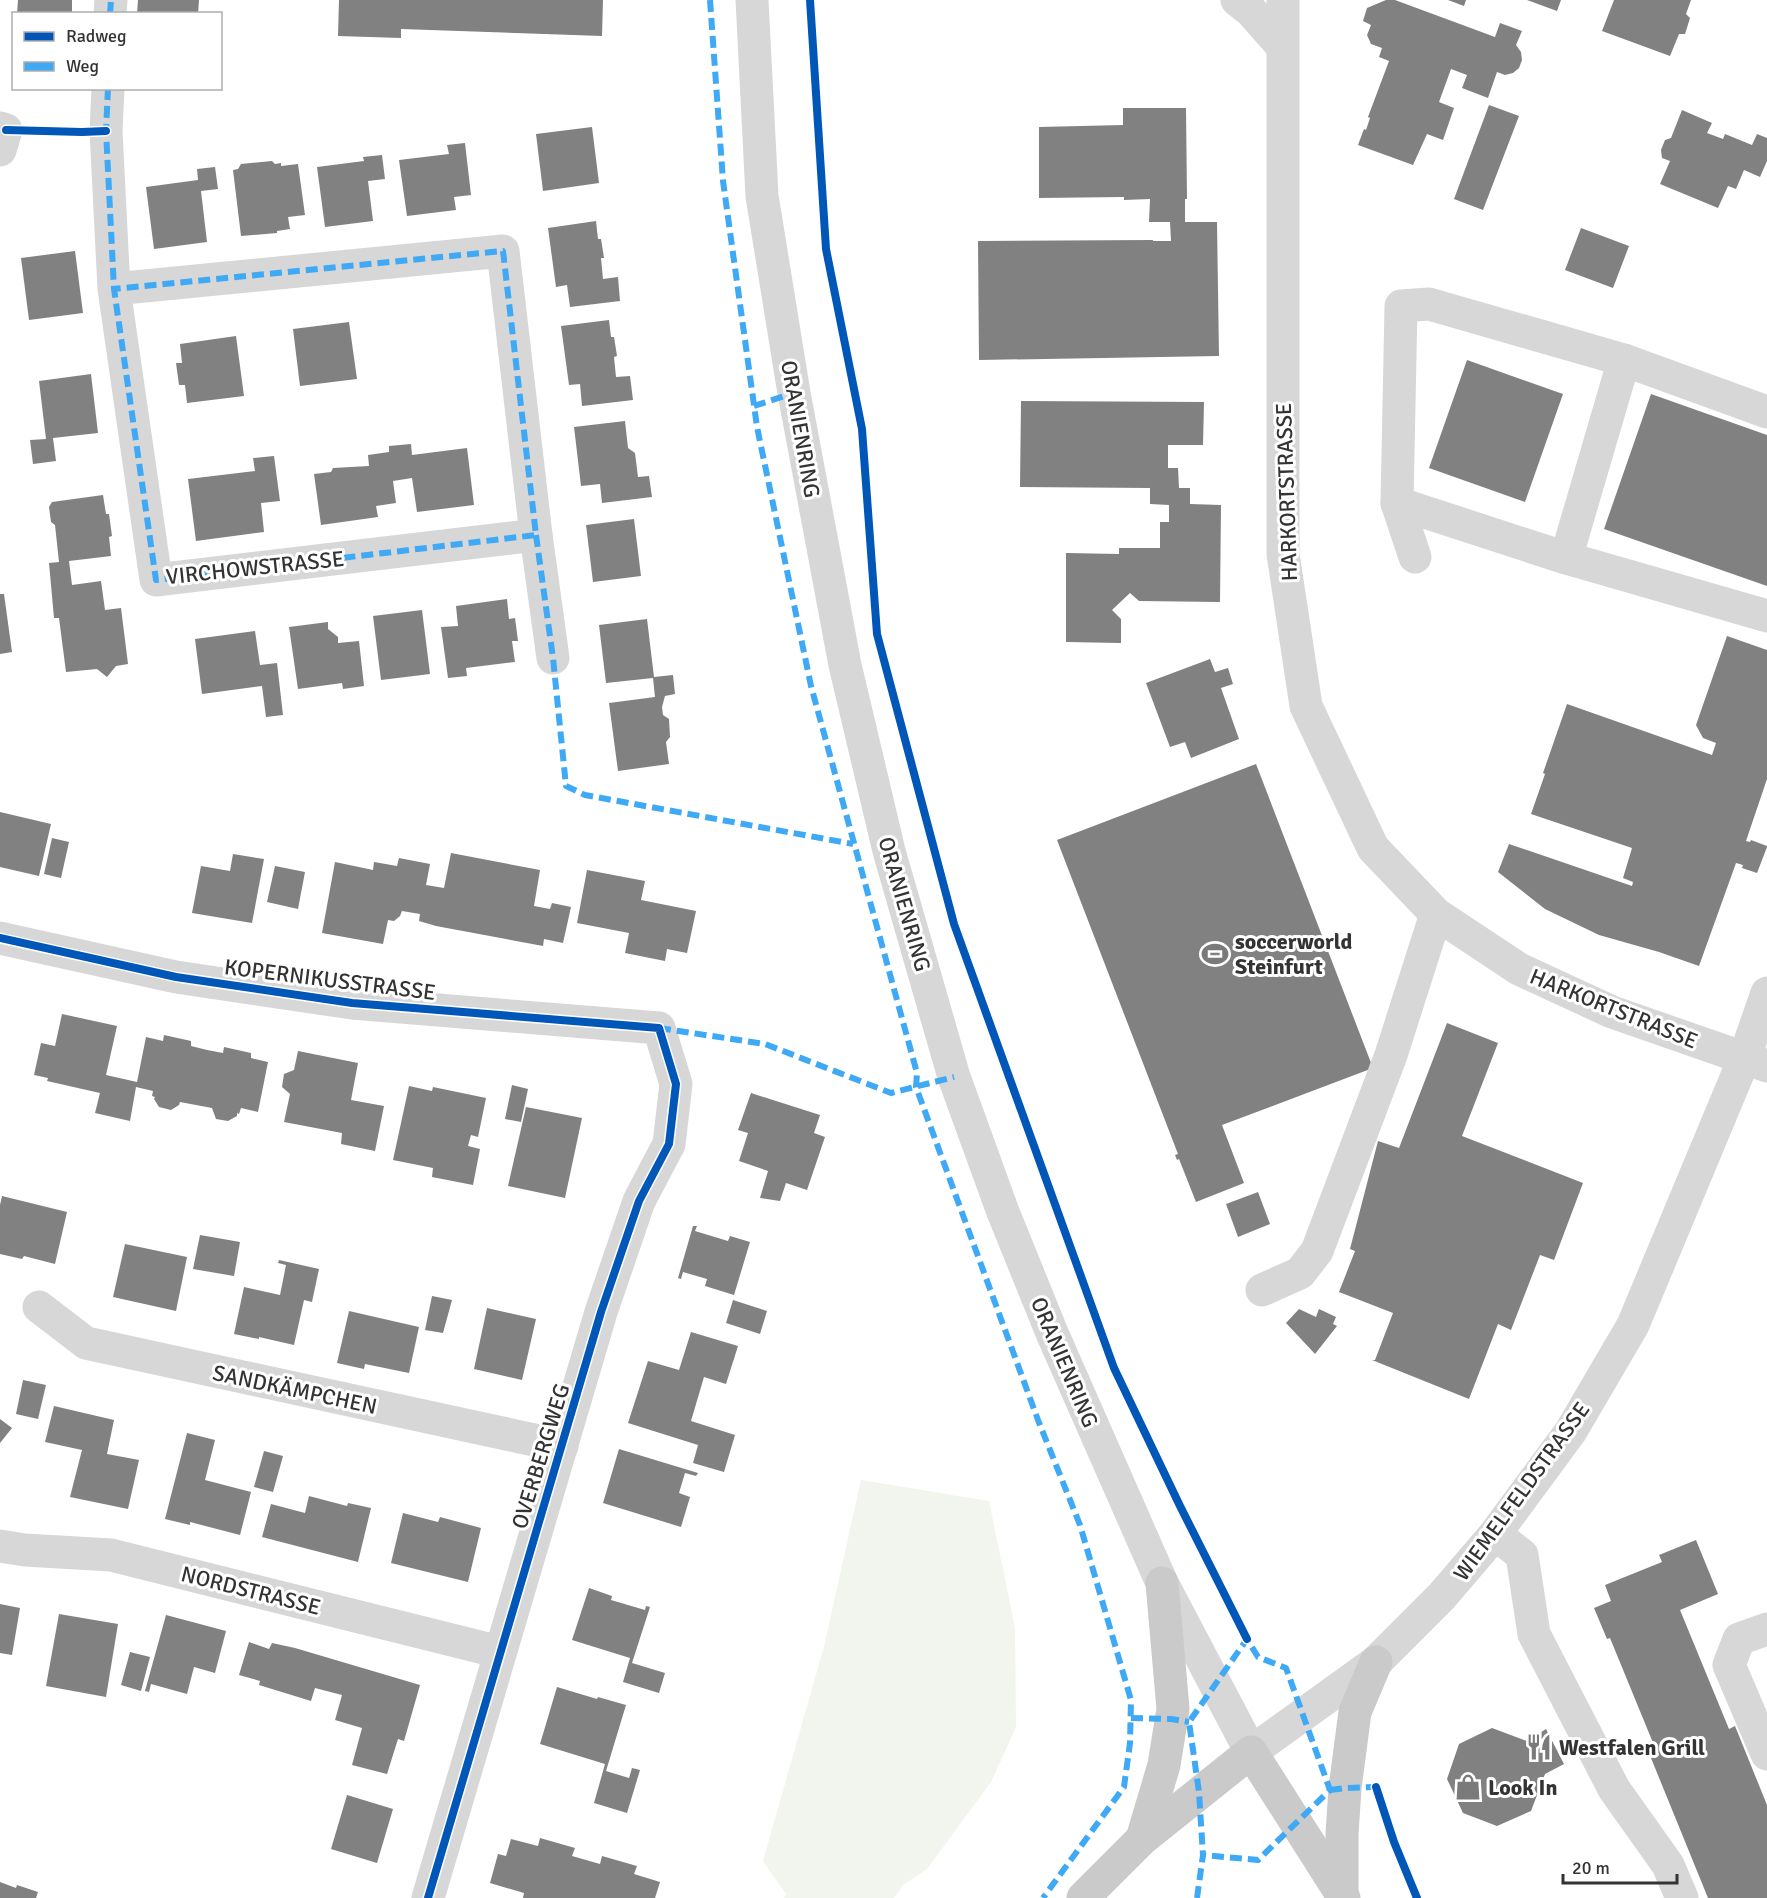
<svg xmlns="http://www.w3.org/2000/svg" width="1767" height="1898" font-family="Signika,sans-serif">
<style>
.green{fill:#f1f5ed}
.building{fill:#818181}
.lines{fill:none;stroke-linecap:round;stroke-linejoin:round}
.minor{stroke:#d7d7d7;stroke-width:33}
.major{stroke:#cacaca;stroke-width:33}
.quiet{stroke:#3fa9f5;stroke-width:6;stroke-dasharray:12 6;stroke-linecap:butt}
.cycleway-casing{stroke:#fff;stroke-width:11}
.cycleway{stroke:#0057b8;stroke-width:8}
.labels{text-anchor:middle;stroke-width:6;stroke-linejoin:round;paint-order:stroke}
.street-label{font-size:22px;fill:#333;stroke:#fff}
.poi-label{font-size:22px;font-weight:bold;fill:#333;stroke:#fff;text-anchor:start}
</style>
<rect width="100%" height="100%" fill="#fff"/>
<polygon class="green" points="861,1480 989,1501 1015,1628 1016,1727 991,1782 927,1869 903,1885 894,1898 784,1898 786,1894 763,1861 824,1647"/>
<g class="building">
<polygon points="18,0 72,0 72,14 17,14"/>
<polygon points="138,0 199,0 198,14 137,14"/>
<polygon points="339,0 603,0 602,36 401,29 401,38 338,36"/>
<polygon points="1386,0 1395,0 1495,37 1500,23 1522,31 1516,45 1521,52 1522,60 1519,68 1513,73 1505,75 1497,72 1488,98 1462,88 1467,75 1451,69 1439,102 1454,108 1443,140 1427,134 1413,165 1358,145 1364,129 1366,130 1370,118 1368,117 1389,61 1379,57 1382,48 1371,44 1367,35 1371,25 1363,21 1367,8"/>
<polygon points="1448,0 1466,0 1464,6"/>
<polygon points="1527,0 1561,0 1557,11"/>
<polygon points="1614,0 1691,0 1686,14 1690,18 1685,34 1679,34 1670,56 1602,31"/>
<polygon points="1489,105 1519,116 1483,210 1454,199"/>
<polygon points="1123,108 1186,108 1187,199 1185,199 1185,222 1217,222 1219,356 979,360 978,241 1153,240 1153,241 1171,241 1170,222 1149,222 1150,199 1124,200 1124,197 1039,198 1039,127 1123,125"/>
<polygon points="1682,110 1712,123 1707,133 1723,139 1725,134 1752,145 1757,134 1767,138 1767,161 1760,177 1744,170 1736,189 1728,186 1718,208 1660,184 1670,161 1662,158 1661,150 1665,140 1671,138"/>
<polygon points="592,127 599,183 543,191 536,134"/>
<polygon points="465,143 471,195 454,197 456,210 407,216 399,160 449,154 447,145"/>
<polygon points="382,155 385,179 368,181 373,221 325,227 317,167 364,161 363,157"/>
<polygon points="272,161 275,164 281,163 281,166 298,164 305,215 288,217 290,229 277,231 277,233 241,236 233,170 238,169 241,164"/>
<polygon points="215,167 218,189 201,191 207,242 154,249 146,187 198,180 197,169"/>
<polygon points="596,221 598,239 601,239 604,258 601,258 603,279 618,277 620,301 570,307 567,285 556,287 548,228"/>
<polygon points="1581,228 1629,246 1613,288 1565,270"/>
<polygon points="75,251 83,313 29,320 21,258"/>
<polygon points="609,320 611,337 614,337 617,356 614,357 616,377 630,376 633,400 582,406 580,384 569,385 561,326"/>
<polygon points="349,322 357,379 300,386 293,329"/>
<polygon points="236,336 244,396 187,403 185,385 179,385 176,363 182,363 180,344"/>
<polygon points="1467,360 1563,394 1525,502 1429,468"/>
<polygon points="91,374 98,433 53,438 56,461 33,464 30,440 46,439 39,381"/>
<polygon points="1651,394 1767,435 1767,586 1604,529"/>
<polygon points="1021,401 1204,402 1203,445 1168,445 1168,468 1178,468 1179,488 1190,488 1190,504 1221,505 1220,602 1139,601 1130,593 1112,610 1121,619 1121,643 1066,642 1066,553 1119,554 1119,548 1160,548 1160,522 1169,522 1169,505 1150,504 1150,488 1020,487"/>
<polygon points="625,421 628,448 635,453 638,477 649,476 652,497 602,503 600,484 581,486 574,427"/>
<polygon points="411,444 412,455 467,448 474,505 417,512 412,478 393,481 396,503 376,506 378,517 321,525 314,474 331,472 333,468 369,466 368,455 389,452 389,446"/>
<polygon points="274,456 280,501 261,503 264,532 196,541 188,479 255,471 253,458"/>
<polygon points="103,495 106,514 109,514 112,536 109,537 111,556 69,561 72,585 101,581 105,610 121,608 128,664 116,666 107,677 97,669 66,672 59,618 54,618 49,563 59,562 55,525 51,522 49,507 52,502"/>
<polygon points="634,519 641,576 593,582 586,525"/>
<polygon points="0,594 4,594 12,652 0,654"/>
<polygon points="507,599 509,619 515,618 518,641 512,641 515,662 466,668 467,676 448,678 441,627 458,626 456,606"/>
<polygon points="422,610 430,674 381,680 373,616"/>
<polygon points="647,619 654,677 673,675 675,694 665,696 662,707 663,715 669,719 670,737 666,742 669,764 618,771 609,703 655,697 653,678 606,683 599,625"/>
<polygon points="328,622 328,629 338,637 338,643 359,641 364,686 343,689 342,683 298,689 289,627"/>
<polygon points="255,631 260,665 277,663 283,715 266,717 262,686 202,694 195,639"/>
<polygon points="1727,636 1767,650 1767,779 1746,841 1750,842 1751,840 1767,846 1767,847 1757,873 1742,868 1743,865 1736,863 1699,966 1659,952 1599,935 1545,909 1498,872 1509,844 1632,886 1633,882 1623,878 1632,848 1531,814 1545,774 1543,773 1567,704 1712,755 1716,743 1703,738 1696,725"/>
<polygon points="1210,659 1215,672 1228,668 1233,684 1221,688 1239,739 1191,758 1185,742 1170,747 1146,683"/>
<polygon points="1256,764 1373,1068 1222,1125 1244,1183 1196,1202 1179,1159 1177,1160 1175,1155 1178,1154 1057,840"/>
<polygon points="0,812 51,824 39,876 0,867"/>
<polygon points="52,838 69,842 61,878 44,874"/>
<polygon points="451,853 540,870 534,906 550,909 552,903 571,907 563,943 544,939 543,946 436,926 419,921 420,914 402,911 400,916 394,921 388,920 383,944 322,933 335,862 373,870 374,862 397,866 399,858 430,864 426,885 444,888"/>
<polygon points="233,854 264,859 252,923 192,913 201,866 230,871"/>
<polygon points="275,866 305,872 298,909 267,902"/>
<polygon points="587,870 645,881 641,900 696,911 687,953 667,949 665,961 625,953 629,933 577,923"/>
<polygon points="62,1014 117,1026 106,1075 137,1082 146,1037 163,1041 164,1035 191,1041 191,1046 207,1050 223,1053 224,1047 251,1053 251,1058 268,1062 258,1112 241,1108 239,1114 237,1113 237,1116 228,1121 216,1119 212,1108 180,1102 179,1105 171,1110 159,1107 154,1099 155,1097 152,1096 153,1091 136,1087 130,1121 95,1113 100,1093 47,1081 48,1078 34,1075 41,1043 55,1046"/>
<polygon points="1447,1023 1498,1043 1462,1136 1583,1183 1554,1260 1540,1255 1511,1330 1498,1324 1469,1399 1372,1360 1375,1360 1393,1313 1339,1292 1355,1251 1350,1249 1378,1141 1399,1148"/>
<polygon points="298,1051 358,1063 351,1100 384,1106 375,1151 341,1144 342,1133 284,1122 290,1094 282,1087 284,1074 294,1070"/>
<polygon points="512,1085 528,1089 521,1122 505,1119"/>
<polygon points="409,1086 432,1091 433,1087 486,1098 478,1137 471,1135 468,1146 480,1149 473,1185 432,1177 433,1168 393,1160"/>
<polygon points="751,1093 820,1115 814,1133 825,1137 807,1190 786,1183 780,1201 760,1198 768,1171 739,1161 748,1133 738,1130"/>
<polygon points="526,1107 582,1118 565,1198 508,1186"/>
<polygon points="1258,1192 1270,1224 1238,1237 1226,1204"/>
<polygon points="2,1196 67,1212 55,1264 24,1256 22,1259 0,1254 0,1205"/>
<polygon points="693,1226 697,1226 695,1231 728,1241 730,1236 750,1242 734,1295 705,1286 707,1279 683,1272 681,1279 678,1278"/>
<polygon points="200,1235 240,1242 234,1276 193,1269"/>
<polygon points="125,1244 187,1257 176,1311 113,1297"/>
<polygon points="279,1260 319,1269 312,1302 304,1300 294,1345 259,1337 259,1339 234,1334 244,1287 280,1295 286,1265 278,1263"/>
<polygon points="432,1296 452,1300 443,1333 425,1330"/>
<polygon points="733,1300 767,1311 760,1334 726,1323"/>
<polygon points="487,1308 536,1319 522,1380 474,1369"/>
<polygon points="1299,1309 1316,1317 1319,1309 1336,1317 1333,1324 1337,1326 1315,1354 1286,1323"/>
<polygon points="349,1311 419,1327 409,1373 365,1364 364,1369 337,1363"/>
<polygon points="691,1332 738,1346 726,1384 704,1377 691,1421 735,1435 724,1472 693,1463 698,1445 628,1423 648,1361 679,1370"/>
<polygon points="23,1380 46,1385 38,1419 16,1414"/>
<polygon points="54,1406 114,1420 107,1454 139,1460 128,1509 70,1497 82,1450 45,1442"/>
<polygon points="0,1419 12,1428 0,1443"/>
<polygon points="187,1433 215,1440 205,1480 251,1492 240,1535 190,1522 190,1525 165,1519"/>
<polygon points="619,1449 698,1473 696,1476 685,1473 679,1493 690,1497 681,1527 603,1503"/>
<polygon points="264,1451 283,1456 273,1492 254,1487"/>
<polygon points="309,1496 347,1506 348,1503 371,1508 358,1562 262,1537 271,1504 305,1513"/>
<polygon points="403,1513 438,1522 440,1517 481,1528 468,1582 391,1563"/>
<polygon points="1696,1540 1718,1594 1680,1610 1729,1729 1735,1726 1767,1805 1767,1898 1708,1898 1651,1758 1658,1755 1610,1638 1607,1639 1594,1608 1611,1601 1605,1585 1662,1562 1659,1555"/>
<polygon points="589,1588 612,1596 611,1600 645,1610 646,1606 650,1607 632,1663 665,1673 659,1693 623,1682 630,1658 572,1640"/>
<polygon points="0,1604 20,1608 12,1655 0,1653"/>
<polygon points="59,1614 118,1624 106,1697 46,1686"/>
<polygon points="166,1615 226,1631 215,1673 194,1667 187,1694 151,1684 149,1692 145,1691"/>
<polygon points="249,1642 269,1649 272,1643 295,1648 420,1685 404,1741 398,1739 387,1774 352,1765 362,1728 335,1720 342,1695 315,1688 311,1701 259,1685 260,1681 239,1675"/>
<polygon points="130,1652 150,1657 141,1691 121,1685"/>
<polygon points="557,1687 597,1699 598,1697 626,1705 606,1771 629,1778 632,1768 640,1770 627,1813 594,1803 605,1764 540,1744"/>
<polygon points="1492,1728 1527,1741 1546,1729 1564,1764 1545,1774 1531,1811 1497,1826 1463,1813 1447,1779 1459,1744"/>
<polygon points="347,1795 393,1809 377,1863 331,1849"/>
<polygon points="540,1838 575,1848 572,1856 600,1864 602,1856 637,1866 634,1874 660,1882 655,1898 523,1898 524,1893 490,1883 498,1854 506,1856 511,1839 538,1846"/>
<polygon points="0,1882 16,1888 17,1885 38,1892 36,1898 0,1898"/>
</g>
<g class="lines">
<g class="minor">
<polyline points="752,0 762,196 794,393 845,665 889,851 954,1077 1003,1212 1052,1333 1162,1583 1251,1752 1376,1662 1442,1596 1495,1534 1571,1431 1633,1325 1744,1059 1767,993"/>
<polyline points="1237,0 1251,11 1282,46"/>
<polyline points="1283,0 1283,554 1306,706 1373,848 1436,914 1519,969 1612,1012 1767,1066"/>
<polyline points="110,14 111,0"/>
<polyline points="108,88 106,131 114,289 156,580 536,535 503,251 114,289"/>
<polyline points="0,128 6,130 0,150"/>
<polyline points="1397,503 1566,558 1767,616"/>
<polyline points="536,535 553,658"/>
<polyline points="1415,557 1397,503 1401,306 1429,304 1624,360 1767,412"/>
<polyline points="1566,558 1624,360"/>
<polyline points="0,938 176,977 352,1003 659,1028 676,1084 669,1144 639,1201 601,1312 428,1898"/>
<polyline points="1262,1290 1300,1273 1317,1251 1391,1055 1436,914"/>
<polyline points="39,1307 86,1343 562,1446"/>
<polyline points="1495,1534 1522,1555 1534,1634 1614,1789 1668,1865 1682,1898"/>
<polyline points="0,1546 25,1550 111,1555 500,1652"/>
<polyline points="1767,1629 1739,1639 1729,1665 1767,1754"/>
</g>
<g class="major">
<polyline points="1142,1839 1164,1765 1173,1709 1162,1583"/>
<polyline points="1342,1895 1342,1834 1345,1788 1355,1712 1376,1662"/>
<polyline points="1083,1898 1142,1839 1251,1752 1344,1898"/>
</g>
<g class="quiet">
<polyline points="710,0 723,181 757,427 811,686 917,1073 916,1087 1038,1420 1080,1525 1131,1700 1130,1743 1124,1787 1043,1898"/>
<polyline points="110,14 111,0"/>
<polyline points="108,88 106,131 114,289 156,580 536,535 503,251 114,289"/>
<polyline points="754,406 794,393"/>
<polyline points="536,535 553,658 566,786 585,795 853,844"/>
<polyline points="659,1028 765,1044 891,1093 954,1077"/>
<polyline points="1131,1718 1171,1719 1189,1722"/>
<polyline points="1330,1790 1345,1788 1376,1787 1378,1792"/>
<polyline points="1197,1898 1203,1855 1199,1792 1189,1722 1247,1639 1258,1657 1286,1668 1330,1790 1258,1860 1203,1855"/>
</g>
<g class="cycleway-casing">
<g id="cycleway">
<polyline points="810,0 826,249 862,429 877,634 954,924 1114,1368 1180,1506 1247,1639"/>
<polyline points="6,130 82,132 106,131"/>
<polyline points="0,938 176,977 352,1003 659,1028 676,1084 669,1144 639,1201 601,1312 428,1898"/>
<polyline points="1376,1787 1394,1842 1417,1898"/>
</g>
</g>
<use href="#cycleway" class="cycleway"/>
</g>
<defs>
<g id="stadium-bare" transform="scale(2.07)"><path d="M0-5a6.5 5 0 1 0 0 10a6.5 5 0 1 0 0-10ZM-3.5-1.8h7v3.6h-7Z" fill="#7a7a7a" stroke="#fff" stroke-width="2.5" paint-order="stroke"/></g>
<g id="restaurant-bare" transform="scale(2.07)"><path d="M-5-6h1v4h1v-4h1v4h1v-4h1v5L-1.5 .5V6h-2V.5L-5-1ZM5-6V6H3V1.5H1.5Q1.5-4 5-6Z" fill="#7a7a7a" stroke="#fff" stroke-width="2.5" paint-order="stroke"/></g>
<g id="shop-bare" transform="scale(2.07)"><path d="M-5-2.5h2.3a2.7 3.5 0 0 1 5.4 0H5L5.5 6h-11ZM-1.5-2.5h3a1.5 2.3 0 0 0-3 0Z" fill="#7a7a7a" stroke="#fff" stroke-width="2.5" paint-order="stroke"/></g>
</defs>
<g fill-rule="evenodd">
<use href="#stadium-bare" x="1215" y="954"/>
<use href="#restaurant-bare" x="1539" y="1747"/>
<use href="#shop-bare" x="1468" y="1787"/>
</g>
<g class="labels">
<g class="street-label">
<text transform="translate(801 429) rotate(80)" y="8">ORANIENRING</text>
<text transform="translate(1286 492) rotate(-92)" y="8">HARKORTSTRASSE</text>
<text transform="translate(255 567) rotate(-6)" y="8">VIRCHOWSTRASSE</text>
<text transform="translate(905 904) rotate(74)" y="8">ORANIENRING</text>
<text transform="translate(330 979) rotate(7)" y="8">KOPERNIKUSSTRASSE</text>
<text transform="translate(1614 1008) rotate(22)" y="8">HARKORTSTRASSE</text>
<text transform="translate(1065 1362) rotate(67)" y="8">ORANIENRING</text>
<text transform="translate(295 1389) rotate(12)" y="8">SANDKÄMPCHEN</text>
<text transform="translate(540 1456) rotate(-73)" y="8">OVERBERGWEG</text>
<text transform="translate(1521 1491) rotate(-54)" y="8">WIEMELFELDSTRASSE</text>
<text transform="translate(251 1590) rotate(14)" y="8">NORDSTRASSE</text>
</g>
<g class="poi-label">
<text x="1235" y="949">soccerworld<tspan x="1235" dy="25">Steinfurt</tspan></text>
<text x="1559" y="1755">Westfalen Grill</text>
<text x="1488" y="1795">Look In</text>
</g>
</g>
<rect x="12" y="12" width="210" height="78" fill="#ffffff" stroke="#adadad" stroke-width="1.5"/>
<rect x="24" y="32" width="30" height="9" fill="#0057b8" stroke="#adadad" stroke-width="1.5"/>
<text x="66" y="42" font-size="18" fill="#333333">Radweg</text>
<rect x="24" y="62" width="30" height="9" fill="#3fa9f5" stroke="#adadad" stroke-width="1.5"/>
<text x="66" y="72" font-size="18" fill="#333333">Weg</text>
<path d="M1563 1874v9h114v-9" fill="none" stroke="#333333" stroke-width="3"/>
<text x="1572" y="1874" font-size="18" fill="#333333" stroke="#ffffff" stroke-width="4.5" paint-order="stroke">20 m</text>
</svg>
